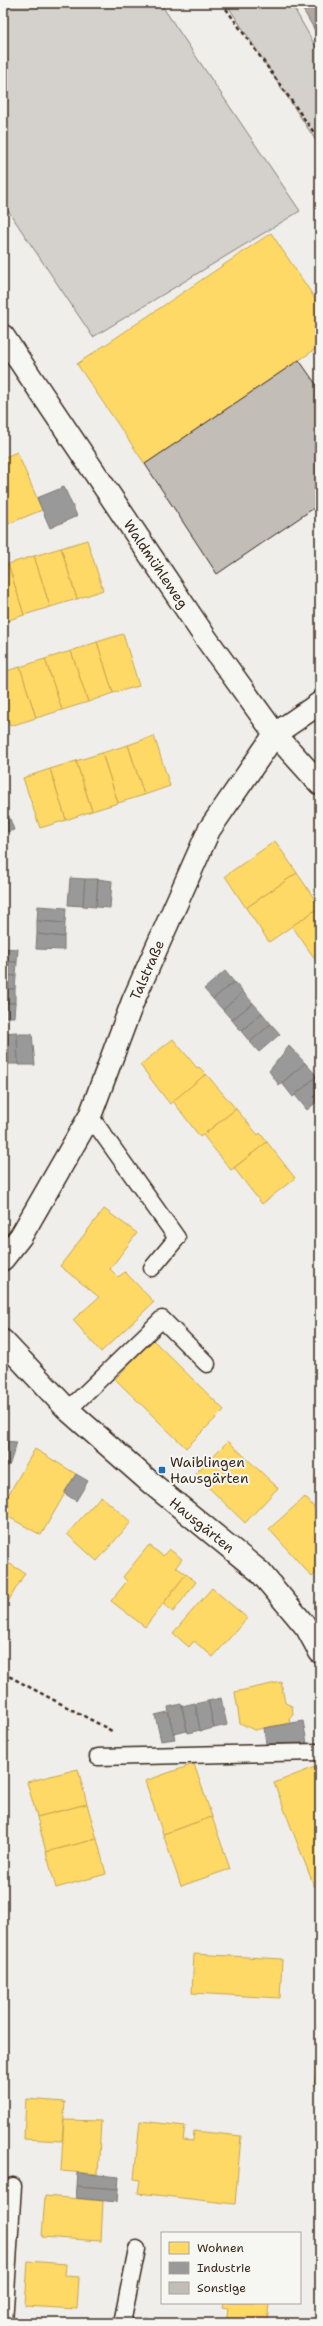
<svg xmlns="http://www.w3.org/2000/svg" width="323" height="2326" font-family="'Shantell Sans',sans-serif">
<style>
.green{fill:#d4d1cc;stroke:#887e75}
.water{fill:#afa8a1;stroke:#81766d}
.homes{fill:#ffd966;stroke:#c4a450}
.industry{fill:#999;stroke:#7d7874}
.building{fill:#c2bdb7;stroke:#3b2a1e}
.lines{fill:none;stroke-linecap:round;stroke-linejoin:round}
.lane-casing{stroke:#3b2a1e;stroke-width:19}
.street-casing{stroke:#3b2a1e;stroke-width:25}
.secondary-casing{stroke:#3b2a1e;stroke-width:25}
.path{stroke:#3b2a1e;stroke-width:2.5;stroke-dasharray:4 3;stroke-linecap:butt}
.lane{stroke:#f6f6f2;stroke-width:16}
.street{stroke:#f6f6f2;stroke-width:22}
.secondary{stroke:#f6f6f2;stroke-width:22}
.poi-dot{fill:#1f6fb2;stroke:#f6f6f2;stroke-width:1.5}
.labels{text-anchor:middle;stroke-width:4;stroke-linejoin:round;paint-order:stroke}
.street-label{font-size:14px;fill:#3b2a1e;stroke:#f6f6f2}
.poi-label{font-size:14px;fill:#3b2a1e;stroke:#f6f6f2;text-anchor:start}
</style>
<rect width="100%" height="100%" fill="#efeeea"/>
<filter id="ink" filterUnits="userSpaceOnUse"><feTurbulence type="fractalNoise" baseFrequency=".025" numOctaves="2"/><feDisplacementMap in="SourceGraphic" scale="8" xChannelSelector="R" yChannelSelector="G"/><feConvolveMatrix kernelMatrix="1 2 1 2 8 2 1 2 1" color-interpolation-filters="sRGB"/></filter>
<g filter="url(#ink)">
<g class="green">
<polygon points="3,3 160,3 300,211 93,337 3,203"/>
<polygon points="226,3 291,3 320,54 320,147"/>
</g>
<polygon class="water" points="299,3 320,3 320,39"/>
<g class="homes">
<polygon points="271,233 320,306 320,346 145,464 77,364"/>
<polygon points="17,452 42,510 3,526 3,458"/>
<polygon points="87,540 103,590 77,599 61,548"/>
<polygon points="61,548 77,599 50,607 34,556"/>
<polygon points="34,556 50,607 24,615 8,564"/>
<polygon points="8,564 24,615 3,622 3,566"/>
<polygon points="123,634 139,686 113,693 97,642"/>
<polygon points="97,642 113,693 88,702 71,651"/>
<polygon points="71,651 88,702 62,710 45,659"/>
<polygon points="45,659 62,710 36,718 20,667"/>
<polygon points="20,667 36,718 10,726 3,705 3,672"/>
<polygon points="154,736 170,786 144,795 128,745"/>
<polygon points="128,745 144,795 118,803 102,753"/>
<polygon points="102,753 118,803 92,811 76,761"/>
<polygon points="76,761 92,811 66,820 50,769"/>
<polygon points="50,769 66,820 40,828 23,778"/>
<polygon points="275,841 297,873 246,908 225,876"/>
<polygon points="297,873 320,907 269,942 246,908"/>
<polygon points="320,907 320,966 292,926"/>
<polygon points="173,1039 197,1068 199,1067 206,1074 170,1104 140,1065"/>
<polygon points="206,1074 236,1109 200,1137 173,1101"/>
<polygon points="236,1109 258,1135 260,1133 267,1142 231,1170 203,1135"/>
<polygon points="267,1142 295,1178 262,1204 234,1168"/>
<polygon points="104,1209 137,1233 110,1269 118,1277 125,1272 154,1302 101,1352 73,1320 99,1297 60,1266"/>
<polygon points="153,1340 224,1410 186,1448 115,1379"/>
<polygon points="228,1441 278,1488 245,1523 195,1474"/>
<polygon points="35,1449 76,1474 41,1535 3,1514 3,1504"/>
<polygon points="101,1496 131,1522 97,1561 67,1534"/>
<polygon points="305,1497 320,1514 320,1570 312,1577 269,1529"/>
<polygon points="149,1545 163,1556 169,1549 182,1559 176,1567 186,1574 145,1627 111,1601 127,1581 123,1577"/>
<polygon points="3,1560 25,1573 3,1610"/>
<polygon points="186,1574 196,1582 173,1612 163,1604"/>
<polygon points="212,1588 247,1618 213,1657 194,1641 189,1647 173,1633"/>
<polygon points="281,1682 285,1703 292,1706 293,1714 289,1718 290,1723 254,1730 240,1723 235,1692"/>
<polygon points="194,1764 212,1817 163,1834 145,1781"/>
<polygon points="320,1765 320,1884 314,1886 274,1783"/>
<polygon points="78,1769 87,1804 37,1817 27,1782"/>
<polygon points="87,1804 97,1839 46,1852 37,1817"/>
<polygon points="212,1817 230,1869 181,1886 163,1834"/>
<polygon points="97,1839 106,1874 56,1888 46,1852"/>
<polygon points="194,1954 282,1959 280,1998 192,1993"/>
<polygon points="320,2026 320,2085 314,2085"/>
<polygon points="26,2099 65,2102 62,2141 24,2139"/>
<polygon points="64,2120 101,2121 98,2174 61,2171"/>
<polygon points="140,2121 185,2126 183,2140 193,2141 194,2131 241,2136 235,2204 138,2193 140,2180 134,2179"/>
<polygon points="45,2196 103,2201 101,2241 42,2237"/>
<polygon points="28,2261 66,2264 65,2276 79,2277 77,2309 25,2306"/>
<polygon points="223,2303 269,2303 267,2323 226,2323 228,2309 222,2308"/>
</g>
<g class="industry">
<polygon points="64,487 77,516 50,528 37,498"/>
<polygon points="9,816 14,830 3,833 3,817"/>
<polygon points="70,878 85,879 83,906 68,905"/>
<polygon points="85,879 98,879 96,907 83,906"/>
<polygon points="98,879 112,881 110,908 96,907"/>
<polygon points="38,906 66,908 65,923 37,921"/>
<polygon points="37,921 65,923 64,937 37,934"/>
<polygon points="37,934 64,937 64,950 36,949"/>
<polygon points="3,948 18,949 17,962 3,962"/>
<polygon points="3,962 17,962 16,976 3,975"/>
<polygon points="225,971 234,982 213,999 204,989"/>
<polygon points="3,975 16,976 15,989 3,989"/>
<polygon points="234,982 243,992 223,1010 213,999"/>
<rect x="3" y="989" width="12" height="14"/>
<polygon points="243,992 253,1003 232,1020 223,1010"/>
<polygon points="3,1003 15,1003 14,1017 3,1017"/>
<polygon points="253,1003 262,1013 241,1031 232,1020"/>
<polygon points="262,1013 271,1024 250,1042 241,1031"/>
<polygon points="271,1024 280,1034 259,1052 250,1042"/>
<polygon points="17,1032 18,1064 4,1064 3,1033"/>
<polygon points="17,1034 32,1034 35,1065 18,1065"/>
<polygon points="289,1046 305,1063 279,1085 269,1071"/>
<polygon points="305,1063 317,1076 293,1097 282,1083"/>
<polygon points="317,1076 320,1080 320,1099 307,1110 295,1095"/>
<polygon points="3,1441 17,1442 9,1466 3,1465"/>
<polygon points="76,1474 88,1481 76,1501 64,1493"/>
<polygon points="221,1698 227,1725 214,1728 208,1701"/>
<polygon points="208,1701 214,1728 200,1731 195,1704"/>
<polygon points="195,1703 200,1730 188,1733 182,1706"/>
<polygon points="181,1704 187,1731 173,1734 168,1707"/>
<polygon points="168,1712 175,1739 161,1741 155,1715"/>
<polygon points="303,1721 307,1743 266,1744 264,1728"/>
<polygon points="78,2173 119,2177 118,2189 77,2186"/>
<polygon points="77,2186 118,2189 117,2202 76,2198"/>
<polygon points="144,2317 165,2323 142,2323"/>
</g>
<polygon class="building" points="299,360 320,390 320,504 217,574 145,464"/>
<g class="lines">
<g class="lane-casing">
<g id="lane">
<polyline points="90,1116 177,1238 152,1268"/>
<polyline points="68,1410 162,1319 207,1364"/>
<polyline points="98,1757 320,1752"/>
<polyline points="4,2323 13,2186"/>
<polyline points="122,2323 137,2249"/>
</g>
</g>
<g class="street-casing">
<g id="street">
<polyline points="3,336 205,637 275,734 320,784"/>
<polyline points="3,1341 68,1410 151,1483 260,1572 307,1628 320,1652"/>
</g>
</g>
<g class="secondary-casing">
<polyline id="secondary" points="3,1259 21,1236 90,1116 133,1001 209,830 275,734 320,703"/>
</g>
<g class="path">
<polyline points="222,3 320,141"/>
<polyline points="3,1673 112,1731"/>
</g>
<use href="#lane" class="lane"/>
<use href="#street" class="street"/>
<use href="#secondary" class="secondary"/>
</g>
</g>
<rect class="poi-dot" x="158" y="1466" width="8" height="8" rx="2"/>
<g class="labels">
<g class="street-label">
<text transform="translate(156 564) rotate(56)" y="5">Waldmühleweg</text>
<text transform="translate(147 970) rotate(-66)" y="5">Talstraße</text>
<text transform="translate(202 1525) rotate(39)" y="5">Hausgärten</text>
</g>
<g class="poi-label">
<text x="170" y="1467">Waiblingen<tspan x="170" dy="16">Hausgärten</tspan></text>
</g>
</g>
<rect width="323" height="2326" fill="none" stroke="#f6f6f2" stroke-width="16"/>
<rect x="8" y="8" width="307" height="2310" fill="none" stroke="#3b2a1e" stroke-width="1.5" filter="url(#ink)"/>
<rect x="161" y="2232" width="140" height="72" fill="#f6f6f2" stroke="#aba49d"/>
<rect x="169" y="2242" width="20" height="12" fill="#ffd966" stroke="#aba49d"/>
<text x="197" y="2252" font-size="12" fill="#3b2a1e">Wohnen</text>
<rect x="169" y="2262" width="20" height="12" fill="#999999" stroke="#aba49d"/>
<text x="197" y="2272" font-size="12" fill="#3b2a1e">Industrie</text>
<rect x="169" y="2282" width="20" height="12" fill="#c2bdb7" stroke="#aba49d"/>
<text x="197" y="2292" font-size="12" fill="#3b2a1e">Sonstige</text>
</svg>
